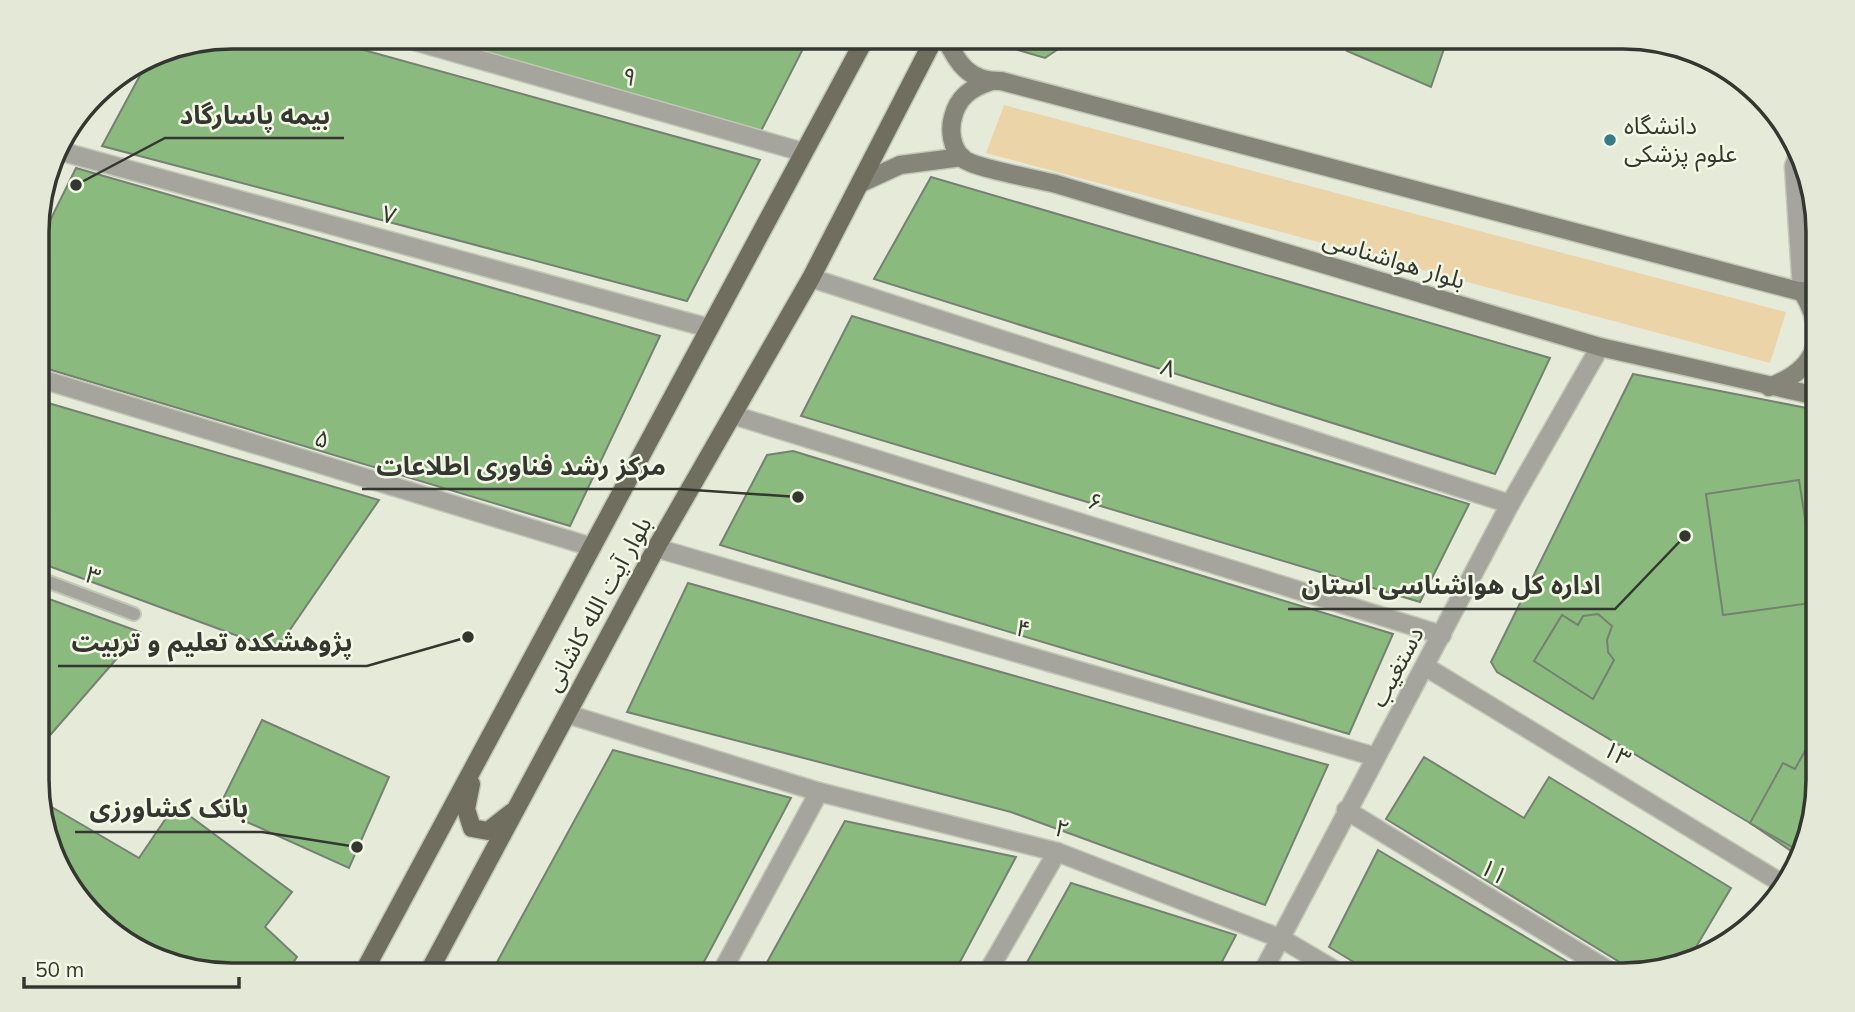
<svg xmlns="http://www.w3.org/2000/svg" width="1855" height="1012" font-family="Mulish,'Noto Sans Arabic',sans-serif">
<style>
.green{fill:#ebd4a7}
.building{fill:#8bba7f;stroke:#758172;stroke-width:2}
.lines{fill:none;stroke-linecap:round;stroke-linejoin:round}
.lane-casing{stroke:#c2c7b6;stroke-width:16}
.street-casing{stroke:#c2c7b6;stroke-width:21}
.secondary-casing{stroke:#c2c7b6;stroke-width:21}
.primary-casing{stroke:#c2c7b6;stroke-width:21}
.lane{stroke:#a6a59d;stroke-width:12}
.street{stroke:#a6a59d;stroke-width:18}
.secondary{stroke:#868579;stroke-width:18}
.primary{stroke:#6f6e5f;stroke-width:18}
.poi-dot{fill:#367b89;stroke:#f2f8e5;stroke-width:2.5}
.labels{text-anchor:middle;stroke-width:5;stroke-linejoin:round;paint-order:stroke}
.street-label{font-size:24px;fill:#34372f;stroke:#f2f8e5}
.poi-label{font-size:24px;fill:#34372f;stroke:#f2f8e5;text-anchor:start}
.rim{fill:none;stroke:#34372f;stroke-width:3.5}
.leader{fill:none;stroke:#34372f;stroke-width:2.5}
.callout-dot{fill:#34372f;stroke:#f2f8e5;stroke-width:2.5}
.callout-label{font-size:26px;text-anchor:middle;font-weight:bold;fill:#34372f;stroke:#f2f8e5;stroke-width:5;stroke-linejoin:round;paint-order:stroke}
</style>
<rect width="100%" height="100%" fill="#e5ebd8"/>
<polygon class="green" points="1004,105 1786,312 1770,363 986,153"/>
<g class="building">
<polygon points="232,37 317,37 760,160 687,301 102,146 151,55"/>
<polygon points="391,37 809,37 759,135"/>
<polygon points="993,37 1076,37 1045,58 991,42"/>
<polygon points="1353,37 1448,37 1431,87 1347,51"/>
<polygon points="76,168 660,336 570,526 38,366 37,247"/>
<polygon points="931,177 1550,358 1495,474 874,279"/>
<polygon points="852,316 1469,504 1420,602 801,416"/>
<polygon points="1633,374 1817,410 1818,781 1800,857 1750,823 1497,672 1491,662"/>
<polygon points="38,400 379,500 276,650 38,562"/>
<polygon points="793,451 1393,634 1349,734 720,545 767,455"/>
<polygon points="1799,480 1818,602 1723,615 1706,494"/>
<polygon points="688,583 1328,765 1265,905 1011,812 627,712"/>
<polygon points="38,595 140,632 38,749"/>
<polygon points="1598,614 1612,626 1607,640 1608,652 1614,660 1593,699 1534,661 1562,615 1578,625 1583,616"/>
<polygon points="262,720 389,777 349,868 218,809"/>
<polygon points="1818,727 1818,781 1801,852 1750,823 1783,763 1795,769"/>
<polygon points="613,750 791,798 697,975 490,975"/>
<polygon points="1424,757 1524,818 1549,777 1731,888 1693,952 1697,954 1639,974 1386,819"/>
<polygon points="38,799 139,858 175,805 292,892 265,927 297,957 285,975 232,975 145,955 77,899 38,806"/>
<polygon points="845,821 1016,857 953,975 760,975"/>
<polygon points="1378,850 1590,975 1375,975 1329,947"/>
<polygon points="1071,883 1236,935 1215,975 1020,975"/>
</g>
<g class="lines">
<g class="lane-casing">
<polyline id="lane" points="38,578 134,614"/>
</g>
<g class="street-casing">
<g id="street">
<polyline points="400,37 803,152"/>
<polyline points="56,150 709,328"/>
<polyline points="1798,156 1794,166 1802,291"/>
<polyline points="811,278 1510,504"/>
<polyline points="38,378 592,547"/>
<polyline points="733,415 1442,635"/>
<polyline points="656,548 1376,757"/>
<polyline points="1426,667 1783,884"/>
<polyline points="567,714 819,792 1057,852 1282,939 1343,975"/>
<polyline points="1346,810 1616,975"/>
<polyline points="720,975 819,792"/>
<polyline points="986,975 1057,852"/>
<polyline points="1261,975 1510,504 1600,347"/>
</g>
</g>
<g class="secondary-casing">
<g id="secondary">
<path d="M945,37c12,26 24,45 56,44l816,215"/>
<path d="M989,82c-18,6 -31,15 -36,35 -4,14 -1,31 9,41 11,10 75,21 94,26l544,163 217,49"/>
<polyline points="861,183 900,165 962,157"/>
<path d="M1769,387c49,-18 60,-51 33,-96"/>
</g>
</g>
<g class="primary-casing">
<g id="primary">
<polyline points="471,784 466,809 472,828 488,831 511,813"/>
<polyline points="362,975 866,37"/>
<polyline points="427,975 656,548 811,278 935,37"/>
</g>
</g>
<use href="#lane" class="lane"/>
<use href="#street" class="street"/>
<use href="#secondary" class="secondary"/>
<use href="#primary" class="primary"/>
</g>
<circle class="poi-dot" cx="1610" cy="140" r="7"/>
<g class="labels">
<g class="street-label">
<text transform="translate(629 77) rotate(16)" y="8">۹</text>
<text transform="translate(389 215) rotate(15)" y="8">۷</text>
<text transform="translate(1394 260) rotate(17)" y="8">بلوار هواشناسی</text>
<text transform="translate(1168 368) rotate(18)" y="8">۸</text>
<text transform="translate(322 439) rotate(17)" y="8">۵</text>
<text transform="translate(1095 502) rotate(17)" y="8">۶</text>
<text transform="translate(93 576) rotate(21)" y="8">۳</text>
<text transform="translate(598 604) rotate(-61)" y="8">بلوار آیت الله کاشانی</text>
<text transform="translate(1023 629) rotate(16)" y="8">۴</text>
<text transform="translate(1397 667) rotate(-62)" y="8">دستغیب</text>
<text transform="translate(1617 754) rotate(31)" y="8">۱۳</text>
<text transform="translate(1062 829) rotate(17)" y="8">۲</text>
<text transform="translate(1494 872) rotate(31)" y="8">۱۱</text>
</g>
<g class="poi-label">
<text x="1624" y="134">دانشگاه<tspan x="1624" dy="28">علوم پزشکی</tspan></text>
</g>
</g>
<path d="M0 0H1855V1012H0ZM232 49H1623A183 183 0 0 1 1806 232V780A183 183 0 0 1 1623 963H232A183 183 0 0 1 49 780V232A183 183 0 0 1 232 49Z" fill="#e3e9d6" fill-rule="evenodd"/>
<path class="rim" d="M232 49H1623A183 183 0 0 1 1806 232V780A183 183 0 0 1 1623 963H232A183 183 0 0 1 49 780V232A183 183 0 0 1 232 49Z"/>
<path class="leader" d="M76 185L165 138H344M798 497L679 489H362M1685 536L1615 609H1288M468 637L367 666H58M357 847L262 832H75"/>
<g class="callout-dot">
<circle cx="76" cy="185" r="7"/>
<circle cx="798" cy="497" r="7"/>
<circle cx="1685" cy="536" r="7"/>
<circle cx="468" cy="637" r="7"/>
<circle cx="357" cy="847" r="7"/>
</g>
<g class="callout-label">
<text x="255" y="124">بیمه پاسارگاد</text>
<text x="521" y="475">مرکز رشد فناوری اطلاعات</text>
<text x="1451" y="594">اداره کل هواشناسی استان</text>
<text x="212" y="651">پژوهشکده تعلیم و تربیت</text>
<text x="169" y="817">بانک کشاورزی</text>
</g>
<path d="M24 977v10h215v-10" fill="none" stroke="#34372f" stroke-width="3.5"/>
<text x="35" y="977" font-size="21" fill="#34372f" stroke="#f2f8e5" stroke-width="5" paint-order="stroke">50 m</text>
</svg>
